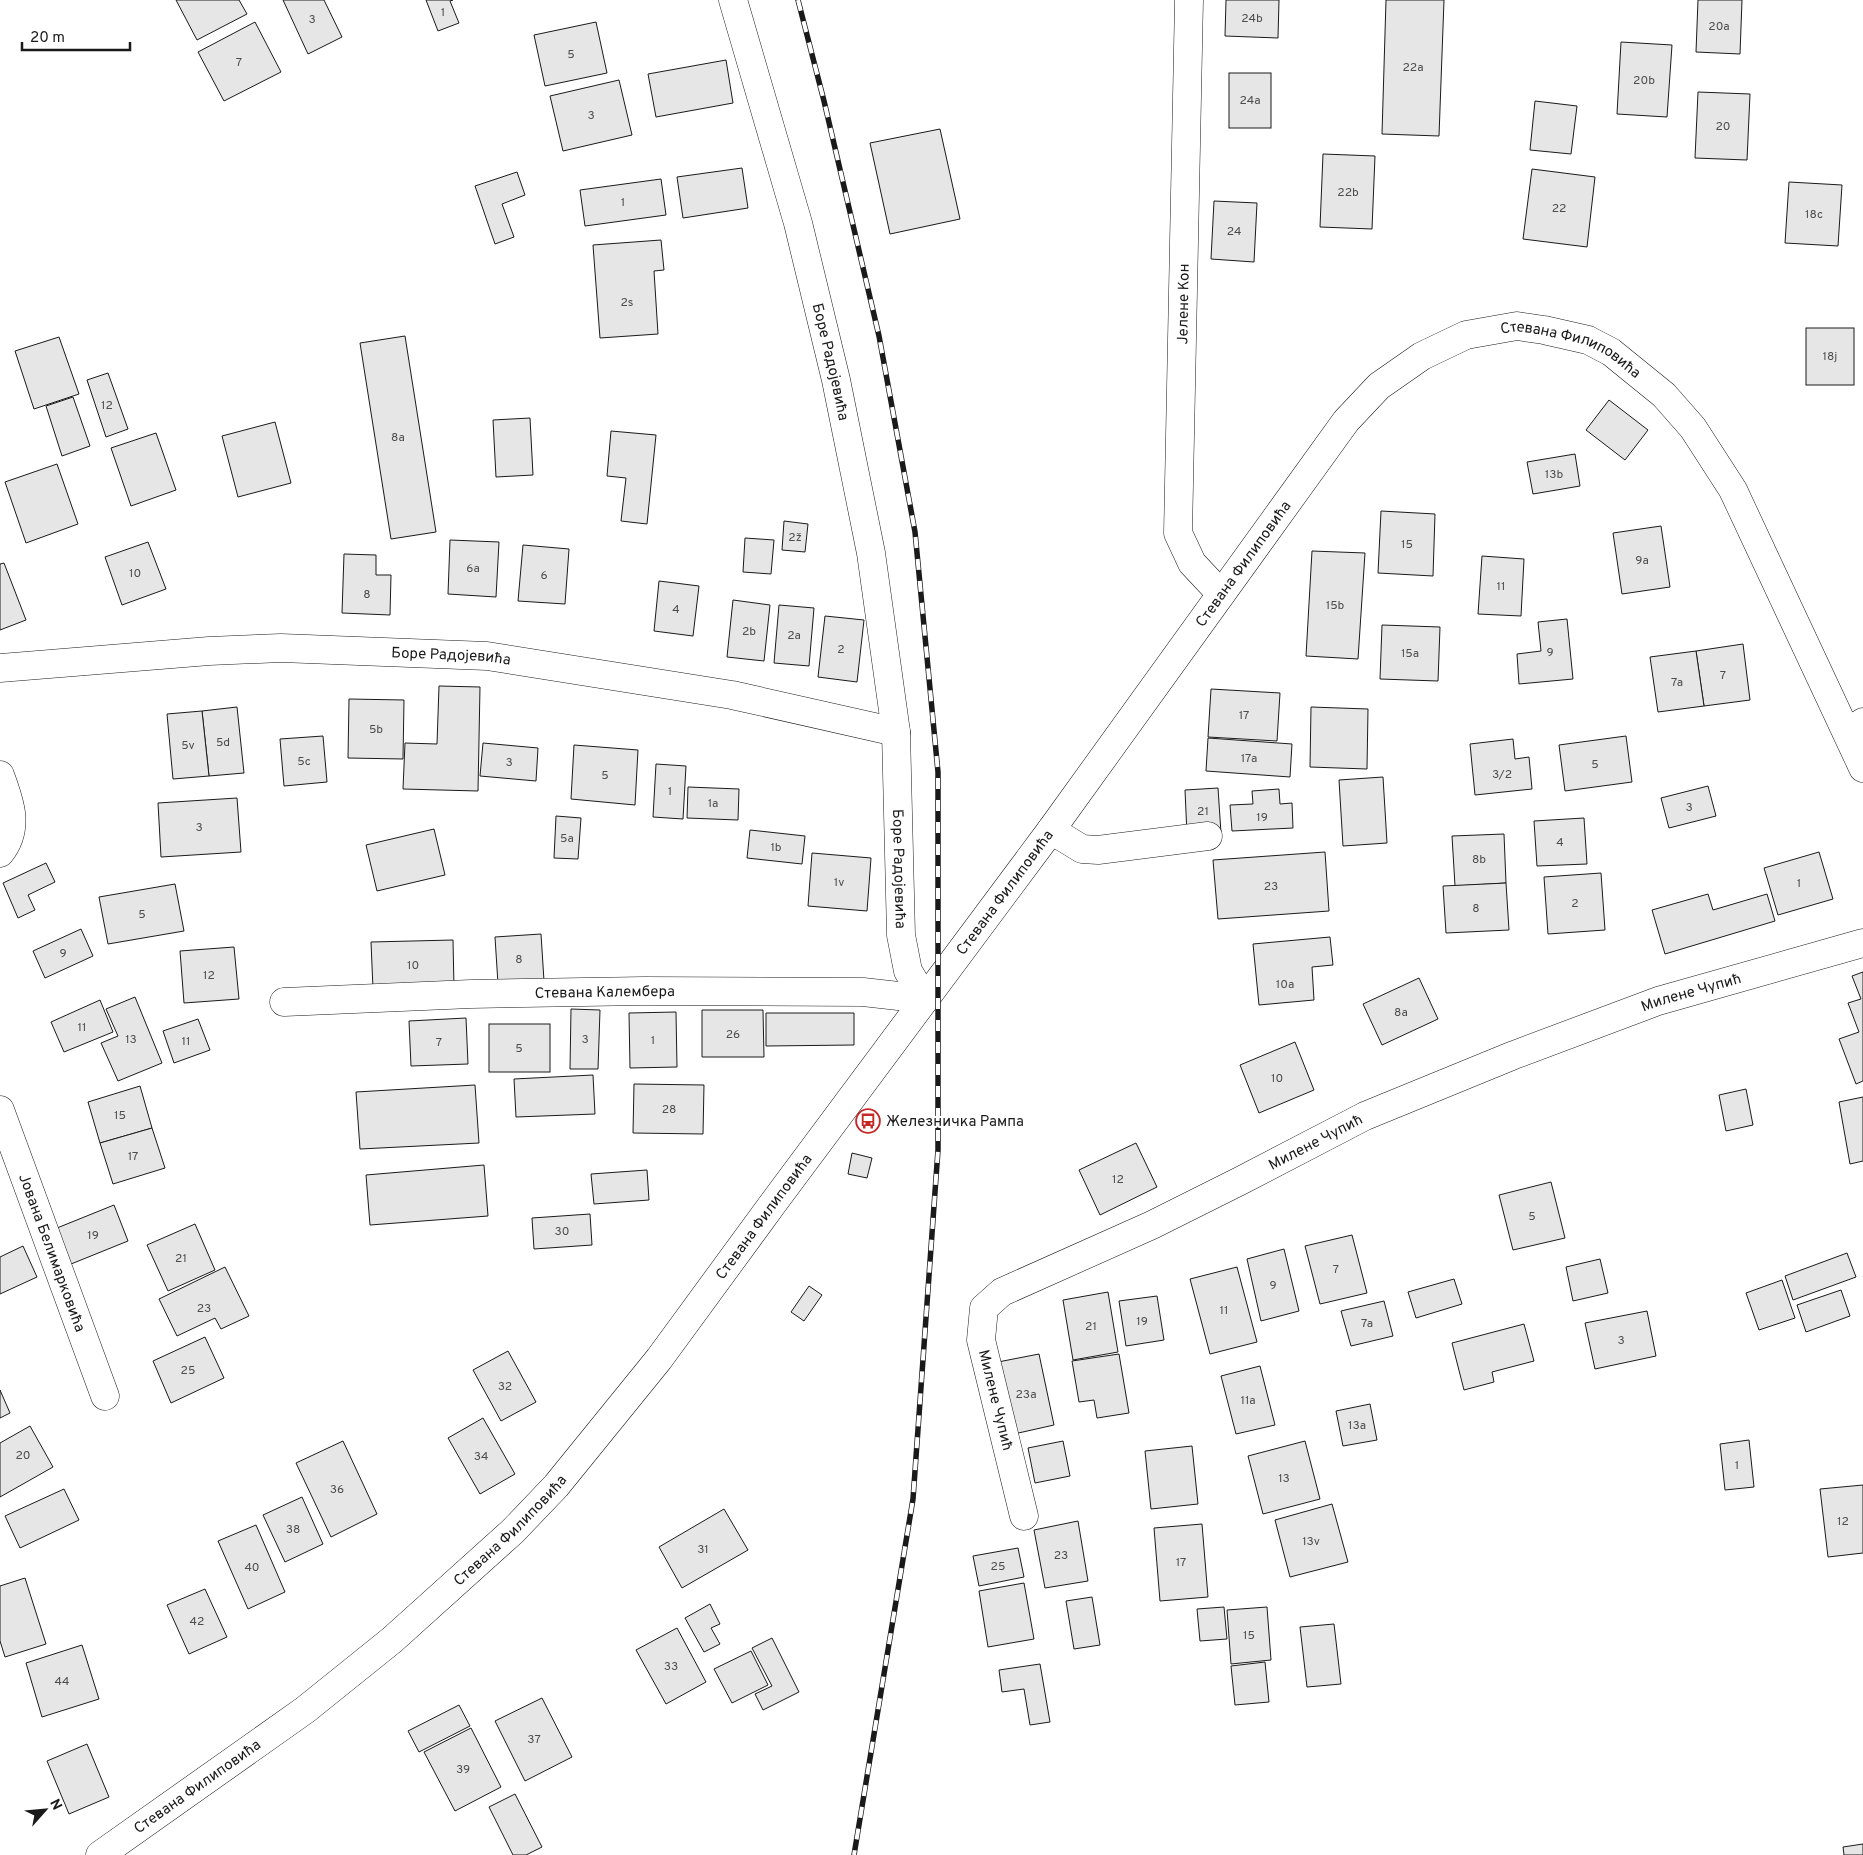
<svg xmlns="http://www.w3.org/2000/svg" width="1863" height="1855" font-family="Overpass,sans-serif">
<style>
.building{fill:#e6e6e6;stroke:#1a1a1a}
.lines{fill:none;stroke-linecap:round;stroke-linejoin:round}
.street-casing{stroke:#1a1a1a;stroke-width:29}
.secondary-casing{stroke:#1a1a1a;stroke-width:29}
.street{stroke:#fff;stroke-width:28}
.secondary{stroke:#fff;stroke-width:28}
.rail-casing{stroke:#1a1a1a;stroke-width:5.5}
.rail{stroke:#fff;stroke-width:4;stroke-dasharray:11;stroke-linecap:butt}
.labels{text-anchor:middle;stroke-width:4;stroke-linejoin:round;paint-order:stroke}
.number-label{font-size:12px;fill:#4d4d4d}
.street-label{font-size:15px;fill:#1a1a1a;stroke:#fff}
.poi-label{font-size:15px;fill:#1a1a1a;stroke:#fff;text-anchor:start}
</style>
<rect width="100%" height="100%" fill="#fff"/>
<g class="building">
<polygon points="176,0 239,0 247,14 197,40"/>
<polygon points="283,0 324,0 342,37 308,54"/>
<polygon points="426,0 453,0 450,1 459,23 438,31"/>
<polygon points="1226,0 1279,0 1278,38 1225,36"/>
<polygon points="1386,0 1444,0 1439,136 1382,134"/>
<polygon points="1698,0 1742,0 1740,54 1696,52"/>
<polygon points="255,22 281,72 224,101 198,52"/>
<polygon points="596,22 607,73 545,86 534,35"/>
<polygon points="1621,42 1672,45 1667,117 1617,114"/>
<polygon points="726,60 733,103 656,117 648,74"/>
<rect x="1229" y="73" width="42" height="55"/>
<polygon points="619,80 632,135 563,151 550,96"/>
<polygon points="1698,92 1750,94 1747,160 1695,158"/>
<polygon points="1535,101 1577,106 1571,154 1530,150"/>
<polygon points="940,129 960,219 890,234 870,143"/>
<polygon points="1323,154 1375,156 1372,229 1320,227"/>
<polygon points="742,168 748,208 683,218 677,177"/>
<polygon points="1532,169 1595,177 1587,247 1523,239"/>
<polygon points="517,172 525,195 502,204 514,237 495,244 475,186"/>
<polygon points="661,179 666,215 585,226 580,190"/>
<polygon points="1789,182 1842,185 1838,246 1785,243"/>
<polygon points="1214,201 1257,203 1254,262 1211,259"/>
<polygon points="661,240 664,270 654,271 658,334 600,338 593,245"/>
<rect x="1806" y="328" width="48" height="57"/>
<polygon points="405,336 436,532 391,539 360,343"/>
<polygon points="59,337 79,394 34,409 15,351"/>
<polygon points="108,373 128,429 106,437 87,380"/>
<polygon points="73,397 90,446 62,456 46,406"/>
<polygon points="1609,400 1648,430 1625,460 1586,430"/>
<polygon points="530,418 533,475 496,477 493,420"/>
<polygon points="275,422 291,483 238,497 222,436"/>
<polygon points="611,431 656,435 647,524 621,521 626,478 607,476"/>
<polygon points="156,433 176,490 131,506 111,448"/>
<polygon points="1575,454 1580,486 1533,494 1527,462"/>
<polygon points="57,464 78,524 26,543 5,482"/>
<polygon points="1381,511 1435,514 1433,576 1378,573"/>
<polygon points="784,521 808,524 805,552 782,550"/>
<polygon points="1661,526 1670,587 1622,594 1613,533"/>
<polygon points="745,538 774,540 771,574 743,572"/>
<polygon points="450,540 499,542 496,597 448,594"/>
<polygon points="148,542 166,589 122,605 105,557"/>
<polygon points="523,545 569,549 565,604 518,601"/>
<polygon points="1312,551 1365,553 1358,659 1306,656"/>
<polygon points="344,554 376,555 376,575 391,575 390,615 342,613"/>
<polygon points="1482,556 1524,559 1521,616 1478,614"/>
<polygon points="4,563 26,620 0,630 0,564"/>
<polygon points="659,581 699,586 693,636 654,631"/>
<polygon points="733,600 770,605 764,661 727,657"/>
<polygon points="779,605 814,608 809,666 774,663"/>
<polygon points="825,616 864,620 857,682 818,677"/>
<polygon points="1567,619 1573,679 1519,684 1517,654 1541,651 1538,622"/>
<polygon points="1382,625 1440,627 1438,681 1380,679"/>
<polygon points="1743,644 1750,700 1704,706 1696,651"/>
<polygon points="1696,651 1704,706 1658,712 1650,657"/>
<polygon points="439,686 480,687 478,791 403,789 405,743 437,744"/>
<polygon points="1211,689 1280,693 1277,741 1208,737"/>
<polygon points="349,699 404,700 403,759 348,758"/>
<polygon points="237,707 244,773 209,776 202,711"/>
<polygon points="1311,707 1368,709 1367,769 1310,767"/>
<polygon points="202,711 209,776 173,779 167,714"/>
<polygon points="323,736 327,782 284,786 280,739"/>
<polygon points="1626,736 1632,782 1565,791 1559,745"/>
<polygon points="1208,738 1292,744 1290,777 1206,771"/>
<polygon points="1513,739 1515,759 1529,757 1532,789 1475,795 1470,744"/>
<polygon points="483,743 538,748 536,781 480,776"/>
<polygon points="574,745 638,750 635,805 571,799"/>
<polygon points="656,764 686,766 683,819 653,817"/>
<polygon points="1383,777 1387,843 1343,846 1339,780"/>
<polygon points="1708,786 1716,816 1669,828 1661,798"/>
<polygon points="688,787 739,789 738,820 687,818"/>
<polygon points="1218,788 1221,833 1187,835 1185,790"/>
<polygon points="1279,789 1280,804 1292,803 1293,828 1232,831 1230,805 1253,804 1252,791"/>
<polygon points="237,798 241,852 161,857 158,803"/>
<polygon points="556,816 581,818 578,859 554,858"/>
<polygon points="1584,818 1587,864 1537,866 1534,821"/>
<polygon points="434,829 445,875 377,891 366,845"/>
<polygon points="750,830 805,836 802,864 747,858"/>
<polygon points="1504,834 1506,883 1455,886 1452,836"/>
<polygon points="1325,852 1329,911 1218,919 1213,860"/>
<polygon points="1819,852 1833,899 1778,915 1764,868"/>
<polygon points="812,853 871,858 867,911 808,906"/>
<polygon points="46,863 55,882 28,895 35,910 18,918 3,883"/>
<polygon points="1601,873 1605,930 1548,934 1544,877"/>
<polygon points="1506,883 1509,930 1446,933 1443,886"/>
<polygon points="175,884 184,931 108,944 99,897"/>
<polygon points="1708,894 1713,910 1767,894 1775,921 1665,954 1652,910"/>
<polygon points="81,929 93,956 45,978 33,951"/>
<polygon points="541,934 544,981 498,984 495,937"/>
<polygon points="1330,937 1333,965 1312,967 1314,1000 1259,1005 1253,944"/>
<polygon points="453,940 454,988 373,989 371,942"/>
<polygon points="234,947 239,999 184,1003 180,951"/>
<polygon points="1863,972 1863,1081 1856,1084 1839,1039 1859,1032 1848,1003 1861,999 1852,976"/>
<polygon points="1419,978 1438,1019 1382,1045 1363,1004"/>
<polygon points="135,997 162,1063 118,1081 101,1043 118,1036 106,1009"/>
<polygon points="100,1000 113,1032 64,1052 51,1022"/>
<polygon points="571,1009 600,1010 598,1069 570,1069"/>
<polygon points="702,1010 763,1010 764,1057 702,1057"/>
<polygon points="676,1012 677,1067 630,1068 629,1013"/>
<polygon points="766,1013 854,1013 854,1045 766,1046"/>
<polygon points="466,1018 468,1064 411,1066 409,1021"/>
<polygon points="198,1019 210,1050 174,1063 163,1031"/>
<rect x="489" y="1024" width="61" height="48"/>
<polygon points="1295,1042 1314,1090 1259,1113 1240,1065"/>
<polygon points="593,1075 595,1114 516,1117 514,1079"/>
<polygon points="634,1084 704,1085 703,1134 633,1133"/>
<polygon points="475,1085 479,1143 360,1149 356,1092"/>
<polygon points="140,1086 152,1128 100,1143 88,1102"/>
<polygon points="1746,1089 1753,1125 1726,1131 1719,1095"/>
<polygon points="1863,1097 1863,1161 1850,1164 1839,1102"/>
<polygon points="152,1128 165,1168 113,1184 100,1143"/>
<polygon points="1136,1143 1157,1187 1100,1215 1079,1170"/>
<polygon points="852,1153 872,1158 867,1178 848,1174"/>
<polygon points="484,1165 488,1216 370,1225 366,1175"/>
<polygon points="647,1170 649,1200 594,1204 591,1174"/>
<polygon points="1551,1182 1565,1238 1513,1250 1499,1195"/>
<polygon points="114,1205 128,1241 71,1264 57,1228"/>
<polygon points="590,1214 592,1245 534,1249 532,1218"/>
<polygon points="195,1224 215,1270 168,1291 147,1245"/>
<polygon points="1352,1235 1367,1293 1320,1304 1305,1246"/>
<polygon points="23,1246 37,1277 0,1294 0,1257"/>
<polygon points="1284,1249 1299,1311 1261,1321 1247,1259"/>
<polygon points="1847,1253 1856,1277 1793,1300 1785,1276"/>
<polygon points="1600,1259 1608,1293 1573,1301 1566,1267"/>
<polygon points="225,1267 249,1316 221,1329 215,1318 177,1336 159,1299"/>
<polygon points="1237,1267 1257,1342 1210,1354 1190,1279"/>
<polygon points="1454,1279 1462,1304 1416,1318 1408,1292"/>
<polygon points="1782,1280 1795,1318 1759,1330 1746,1293"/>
<polygon points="809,1286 822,1295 804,1321 791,1312"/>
<polygon points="1841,1290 1850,1316 1806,1332 1797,1305"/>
<polygon points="1108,1292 1118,1352 1073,1360 1063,1300"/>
<polygon points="1157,1296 1164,1340 1126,1346 1119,1301"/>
<polygon points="1384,1301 1393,1336 1351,1346 1341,1311"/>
<polygon points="1647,1311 1656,1356 1595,1369 1585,1323"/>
<polygon points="1524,1324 1534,1361 1492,1372 1494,1382 1464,1390 1452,1343"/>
<polygon points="205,1337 224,1378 171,1403 153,1361"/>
<polygon points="508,1351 536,1402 501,1421 473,1370"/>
<polygon points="1039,1354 1054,1425 1014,1434 998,1362"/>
<polygon points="1119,1354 1129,1413 1097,1418 1094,1400 1079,1402 1072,1361"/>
<polygon points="1260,1366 1275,1425 1236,1434 1221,1376"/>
<polygon points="0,1390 10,1413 0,1418"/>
<polygon points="1370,1404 1377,1440 1343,1446 1336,1411"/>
<polygon points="483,1418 515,1474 480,1494 448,1438"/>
<polygon points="30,1426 53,1467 0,1497 0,1443"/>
<polygon points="1749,1440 1754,1487 1725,1490 1720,1444"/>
<polygon points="343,1441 377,1514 331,1537 296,1463"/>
<polygon points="1063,1441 1070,1476 1035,1483 1028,1448"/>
<polygon points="1305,1441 1320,1499 1263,1514 1248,1456"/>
<polygon points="1192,1446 1198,1504 1151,1509 1145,1451"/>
<polygon points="1863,1485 1863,1553 1828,1557 1820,1489"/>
<polygon points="64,1489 79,1520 20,1548 5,1516"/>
<polygon points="302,1497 323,1544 285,1562 263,1515"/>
<polygon points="1332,1504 1348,1562 1290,1577 1275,1520"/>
<polygon points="724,1509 748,1550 682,1588 659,1547"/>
<polygon points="1078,1521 1088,1581 1045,1588 1034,1530"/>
<polygon points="1202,1524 1208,1597 1160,1601 1154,1528"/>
<polygon points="256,1525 285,1592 248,1609 218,1541"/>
<polygon points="1018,1548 1024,1577 979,1586 973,1556"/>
<polygon points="25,1578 46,1644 5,1657 0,1641 0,1586"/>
<polygon points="1024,1583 1034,1639 988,1647 979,1591"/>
<polygon points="205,1589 227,1637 189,1654 167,1605"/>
<polygon points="1092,1597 1100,1645 1074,1649 1066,1601"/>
<polygon points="710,1604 720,1624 711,1628 720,1644 704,1652 685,1618"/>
<polygon points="1224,1607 1227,1639 1200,1641 1197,1609"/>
<polygon points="1267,1607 1271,1660 1231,1664 1227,1610"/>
<polygon points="1334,1624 1341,1684 1307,1687 1300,1627"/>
<polygon points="677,1628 706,1682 666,1704 636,1650"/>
<polygon points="772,1638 799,1692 763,1710 755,1694 772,1686 752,1648"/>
<polygon points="82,1645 99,1699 42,1717 26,1663"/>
<polygon points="751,1651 768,1685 732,1703 714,1669"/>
<polygon points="1265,1662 1269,1702 1235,1705 1231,1666"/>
<polygon points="1040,1664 1050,1722 1030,1725 1024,1689 1002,1692 999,1670"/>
<polygon points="542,1698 572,1757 525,1781 495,1721"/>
<polygon points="459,1705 470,1726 419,1752 408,1731"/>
<polygon points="471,1728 501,1787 455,1811 424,1752"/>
<polygon points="87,1744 109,1797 69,1814 47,1761"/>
<polygon points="515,1794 542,1847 526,1855 513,1855 489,1807"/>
<polygon points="1863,1844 1863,1855 1844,1855 1843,1847"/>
</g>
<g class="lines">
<g class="street-casing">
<g id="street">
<path id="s1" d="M733,0l65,223 38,157 35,173 25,179 5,203 7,36 17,28"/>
<polyline points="1189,0 1178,533 1192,563 1221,594"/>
<path id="s2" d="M0,668l209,-17 72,-3 206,8 245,39 164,37"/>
<polyline points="1847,732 1863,722"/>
<path d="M0,775c10,27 20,53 0,78"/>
<polyline points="1051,830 1082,849 1098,850 1208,836"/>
<path id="s3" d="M284,1002l187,-8 173,-3 219,1 62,7"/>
<path id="s4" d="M0,1110l105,286"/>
<path id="s5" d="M1024,1516l-43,-176 3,-32 18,-16 150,-67 88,-44 125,-65 149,-61 144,-54 205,-58"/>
</g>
</g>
<g class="secondary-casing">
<g id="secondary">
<path id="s6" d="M100,1855l205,-145 87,-70 121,-109 43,-45 103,-127 115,-157 277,-372 295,-409 33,-35 43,-30 44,-21 51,-9 27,4 44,10 23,12 53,43 29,33 40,62 130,278"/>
</g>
</g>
<use href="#street" class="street"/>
<use href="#secondary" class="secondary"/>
<g class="rail-casing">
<polyline id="rail" points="798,0 824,101 879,336 915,532 938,772 938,1150 913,1499 854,1855"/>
</g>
<use href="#rail" class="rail"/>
</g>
<defs>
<g id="bus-ring" transform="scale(1.25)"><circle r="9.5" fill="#fff" stroke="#c62828" stroke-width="1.5"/><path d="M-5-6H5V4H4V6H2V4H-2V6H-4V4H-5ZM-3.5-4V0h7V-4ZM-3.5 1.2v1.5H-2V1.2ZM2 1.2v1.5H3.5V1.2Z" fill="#c62828"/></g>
</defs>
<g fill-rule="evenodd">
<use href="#bus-ring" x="868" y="1121"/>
</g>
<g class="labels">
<g class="number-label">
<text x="443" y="16">1</text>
<text x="1252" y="22">24b</text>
<text x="312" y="23">3</text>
<text x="1719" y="30">20a</text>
<text x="571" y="58">5</text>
<text x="239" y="66">7</text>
<text x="1413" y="71">22a</text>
<text x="1644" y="84">20b</text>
<text x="1250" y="104">24a</text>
<text x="591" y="119">3</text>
<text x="1723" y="130">20</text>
<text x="1348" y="196">22b</text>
<text x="623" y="206">1</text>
<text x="1559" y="212">22</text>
<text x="1814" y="218">18c</text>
<text x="1234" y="235">24</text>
<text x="627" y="306">2s</text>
<text x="1830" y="360">18j</text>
<text x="107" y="409">12</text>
<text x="398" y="441">8a</text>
<text x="1554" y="478">13b</text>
<text x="795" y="541">2ž</text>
<text x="1407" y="548">15</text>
<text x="1642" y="564">9a</text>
<text x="473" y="572">6a</text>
<text x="135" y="577">10</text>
<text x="544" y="579">6</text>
<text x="1501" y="590">11</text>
<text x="367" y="598">8</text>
<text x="1335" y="609">15b</text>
<text x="676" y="613">4</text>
<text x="749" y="635">2b</text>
<text x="794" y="639">2a</text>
<text x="841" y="653">2</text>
<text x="1550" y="656">9</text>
<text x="1410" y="657">15a</text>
<text x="1723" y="679">7</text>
<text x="1677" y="686">7a</text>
<text x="1244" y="719">17</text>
<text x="376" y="733">5b</text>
<text x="223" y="746">5d</text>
<text x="188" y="749">5v</text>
<text x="1249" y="762">17a</text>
<text x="304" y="765">5c</text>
<text x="509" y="766">3</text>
<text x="1595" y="768">5</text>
<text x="1502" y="778">3/2</text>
<text x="605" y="779">5</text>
<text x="670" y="795">1</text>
<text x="713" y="807">1a</text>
<text x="1689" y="811">3</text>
<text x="1203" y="815">21</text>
<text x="1262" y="821">19</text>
<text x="199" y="831">3</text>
<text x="567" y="842">5a</text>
<text x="1560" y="846">4</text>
<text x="776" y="851">1b</text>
<text x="1479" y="863">8b</text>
<text x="839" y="886">1v</text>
<text x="1799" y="887">1</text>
<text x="1271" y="890">23</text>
<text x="1575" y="907">2</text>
<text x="1476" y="912">8</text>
<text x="142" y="918">5</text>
<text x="63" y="957">9</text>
<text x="519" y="963">8</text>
<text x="413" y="969">10</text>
<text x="209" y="979">12</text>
<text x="1285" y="988">10a</text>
<text x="1401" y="1016">8a</text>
<text x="82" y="1031">11</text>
<text x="733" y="1038">26</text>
<text x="131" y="1043">13</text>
<text x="585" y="1043">3</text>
<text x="653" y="1044">1</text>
<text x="186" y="1045">11</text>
<text x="439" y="1046">7</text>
<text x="519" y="1052">5</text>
<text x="1277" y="1082">10</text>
<text x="669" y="1113">28</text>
<text x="120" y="1119">15</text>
<text x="133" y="1160">17</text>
<text x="1118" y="1183">12</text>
<text x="1532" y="1220">5</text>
<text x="562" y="1235">30</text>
<text x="93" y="1239">19</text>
<text x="181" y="1262">21</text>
<text x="1336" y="1273">7</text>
<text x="1273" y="1289">9</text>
<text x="204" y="1312">23</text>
<text x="1224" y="1314">11</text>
<text x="1142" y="1325">19</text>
<text x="1367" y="1327">7a</text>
<text x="1091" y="1330">21</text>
<text x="1621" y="1344">3</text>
<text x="188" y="1374">25</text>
<text x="505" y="1390">32</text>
<text x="1026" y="1398">23a</text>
<text x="1248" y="1404">11a</text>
<text x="1357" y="1429">13a</text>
<text x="23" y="1459">20</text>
<text x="481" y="1460">34</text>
<text x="1737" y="1469">1</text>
<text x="1284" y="1482">13</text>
<text x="337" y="1493">36</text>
<text x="1843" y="1525">12</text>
<text x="293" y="1533">38</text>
<text x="1311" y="1545">13v</text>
<text x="703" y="1553">31</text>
<text x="1061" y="1559">23</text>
<text x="1181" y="1566">17</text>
<text x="998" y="1570">25</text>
<text x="252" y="1571">40</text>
<text x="197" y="1625">42</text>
<text x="1249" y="1639">15</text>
<text x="671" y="1670">33</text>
<text x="62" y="1685">44</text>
<text x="534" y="1743">37</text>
<text x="463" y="1773">39</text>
</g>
<g class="street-label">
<text transform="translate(1183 304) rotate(-89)" y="5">Јелене Кон</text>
<text dy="5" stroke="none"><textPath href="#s6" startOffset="2174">Стевана Филиповића</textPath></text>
<text dy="5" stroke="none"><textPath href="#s1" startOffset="375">Боре Радојевића</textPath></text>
<text dy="5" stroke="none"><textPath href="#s6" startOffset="1738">Стевана Филиповића</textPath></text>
<text dy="5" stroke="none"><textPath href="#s2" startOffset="452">Боре Радојевића</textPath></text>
<text dy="5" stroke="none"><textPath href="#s1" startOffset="888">Боре Радојевића</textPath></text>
<text dy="5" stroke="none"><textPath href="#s6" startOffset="1332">Стевана Филиповића</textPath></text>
<text dy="5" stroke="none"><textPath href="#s3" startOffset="321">Стевана Калембера</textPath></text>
<text dy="5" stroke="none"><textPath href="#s5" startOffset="990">Милене Чупић</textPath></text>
<text dy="5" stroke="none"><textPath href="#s5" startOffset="585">Милене Чупић</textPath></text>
<text dy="5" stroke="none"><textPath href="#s6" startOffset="928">Стевана Филиповића</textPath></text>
<text dy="5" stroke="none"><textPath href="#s4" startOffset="152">Јована Белимарковића</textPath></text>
<text transform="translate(996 1400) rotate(76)" y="5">Милене Чупић</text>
<text dy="5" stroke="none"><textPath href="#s6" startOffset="524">Стевана Филиповића</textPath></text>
<text dy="5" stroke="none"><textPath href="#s6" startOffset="119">Стевана Филиповића</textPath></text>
</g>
<g class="poi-label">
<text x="886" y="1126">Железничка Рампа</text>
</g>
</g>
<g transform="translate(45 1810) rotate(63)" stroke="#ffffff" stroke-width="4" paint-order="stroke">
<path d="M0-4L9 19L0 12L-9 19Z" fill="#1a1a1a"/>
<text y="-8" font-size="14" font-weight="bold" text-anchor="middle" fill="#1a1a1a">N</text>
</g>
<path d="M22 42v8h108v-8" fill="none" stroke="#1a1a1a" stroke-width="2.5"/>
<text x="30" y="42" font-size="15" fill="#1a1a1a" stroke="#ffffff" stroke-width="4" paint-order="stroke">20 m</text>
</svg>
